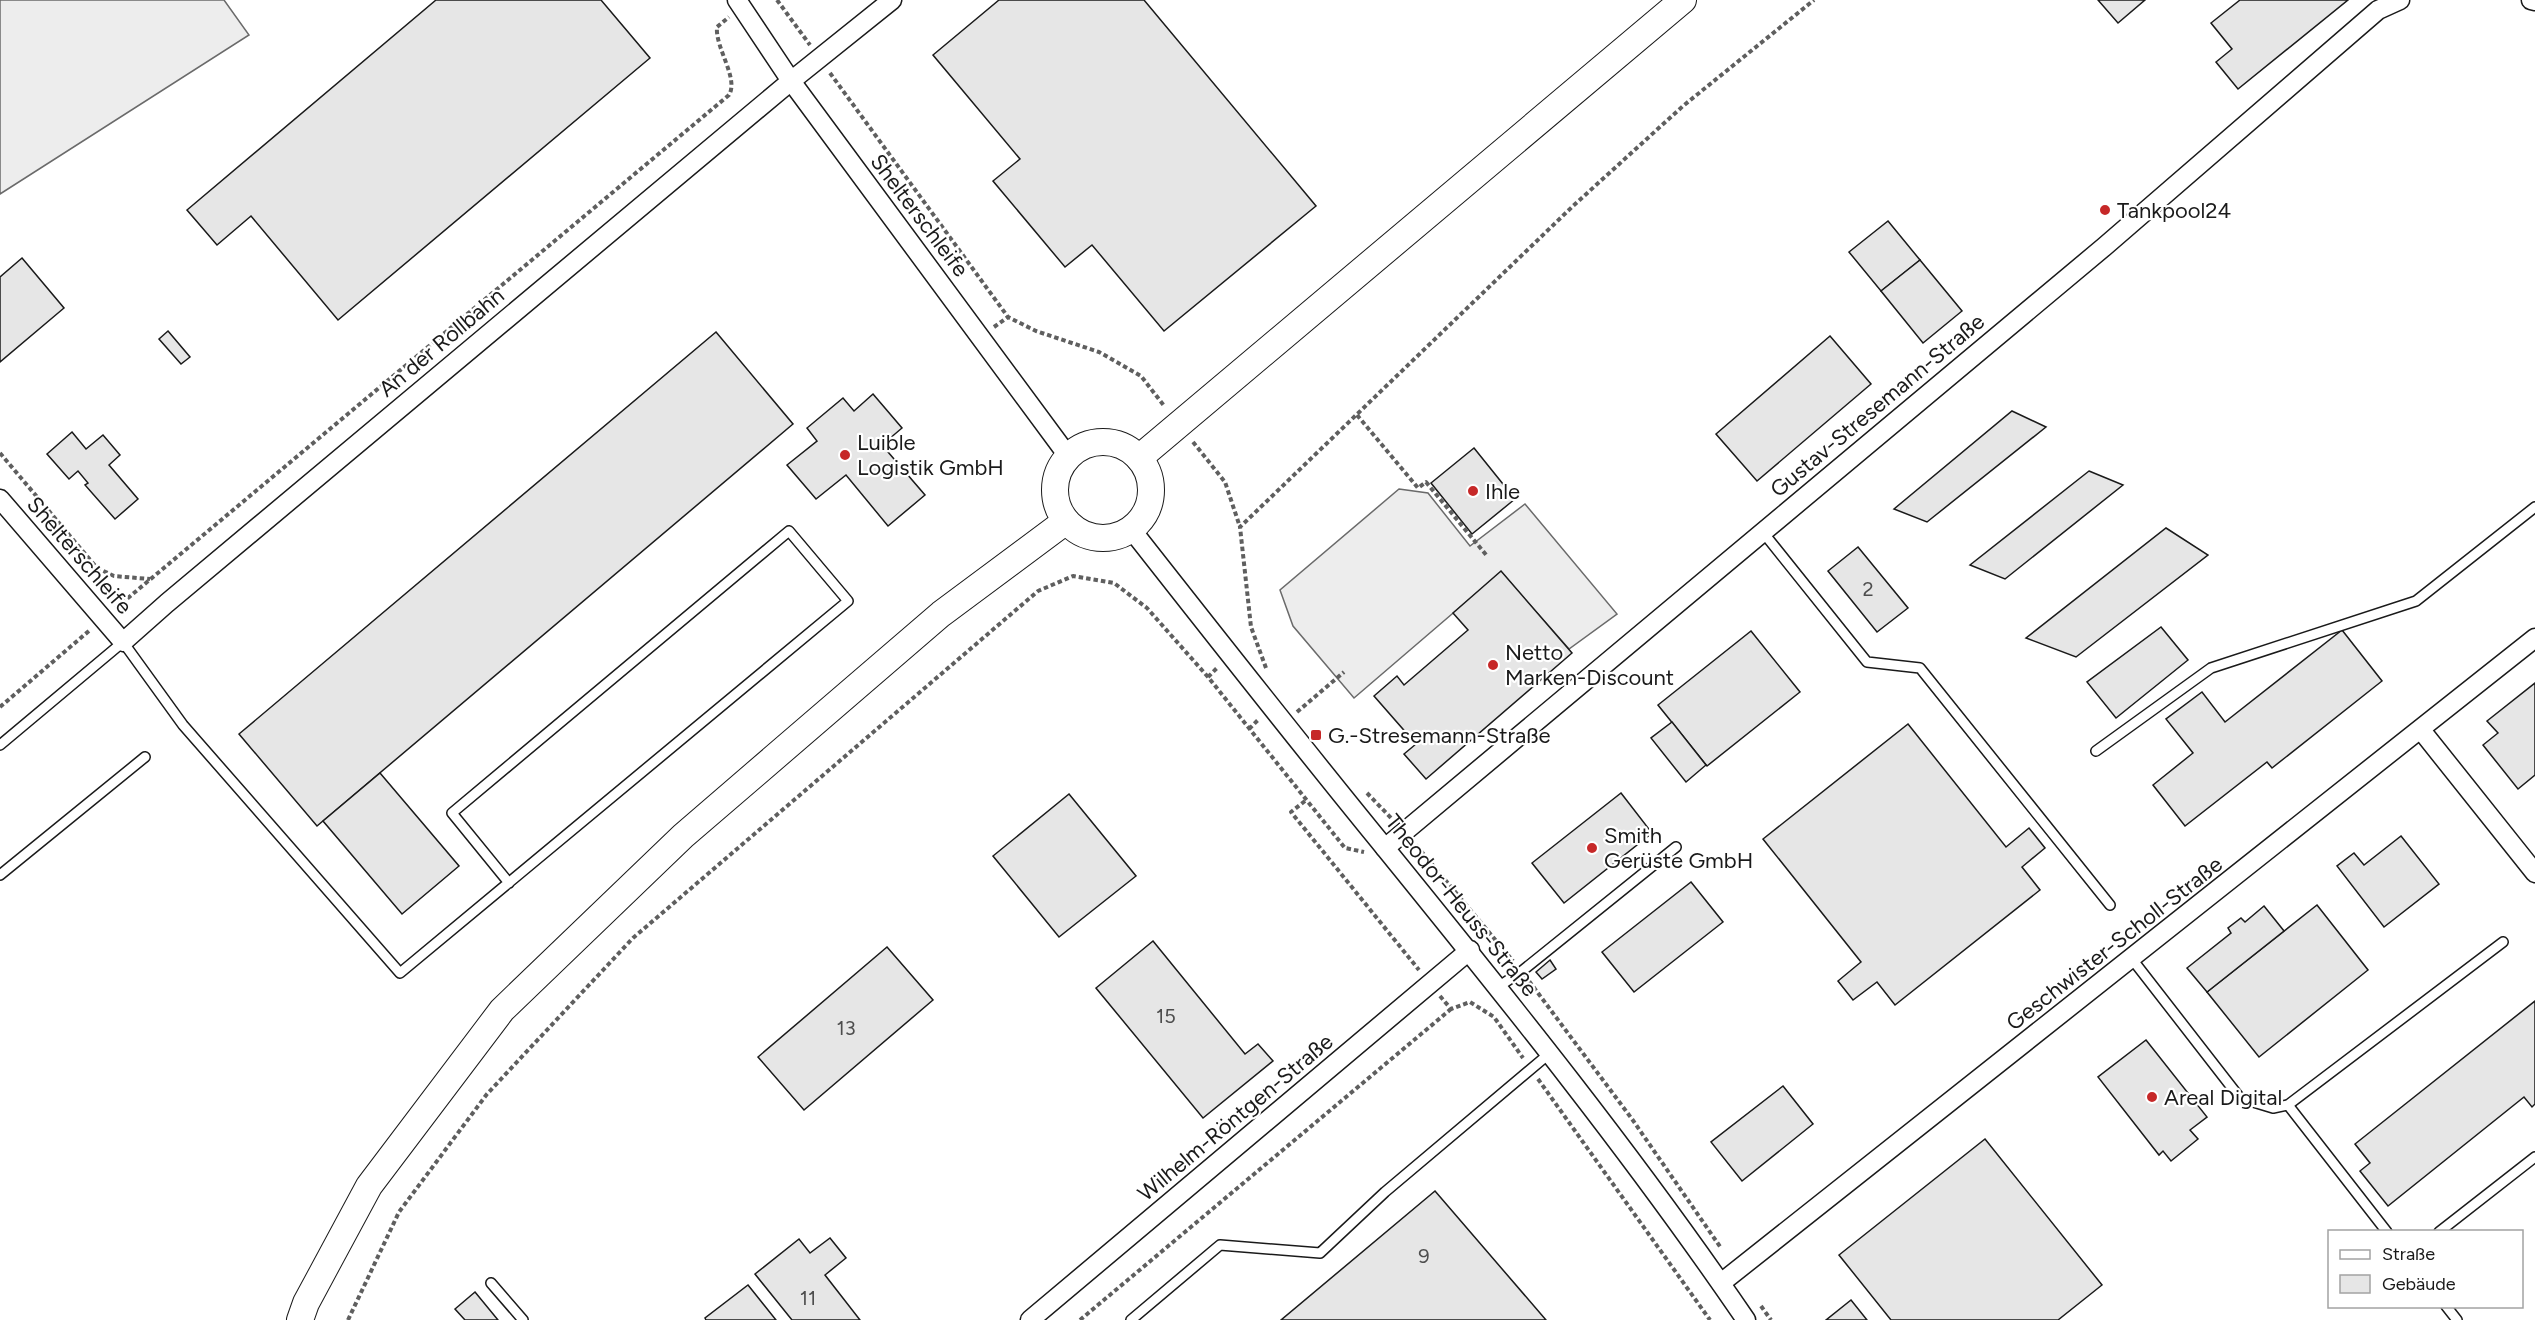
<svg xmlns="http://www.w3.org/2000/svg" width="2535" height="1320" font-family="Figtree,sans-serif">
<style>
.built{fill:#ededed;stroke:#6a6a6a;stroke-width:1.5}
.building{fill:#e6e6e6;stroke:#1a1a1a;stroke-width:1.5}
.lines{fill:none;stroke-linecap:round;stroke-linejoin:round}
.lane-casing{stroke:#1a1a1a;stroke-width:12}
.street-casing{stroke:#1a1a1a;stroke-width:21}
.secondary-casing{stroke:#1a1a1a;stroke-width:28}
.path{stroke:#5f5f5f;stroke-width:4;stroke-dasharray:4.5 3;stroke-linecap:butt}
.lane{stroke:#fff;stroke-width:9}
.street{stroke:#fff;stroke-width:18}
.secondary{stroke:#fff;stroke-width:26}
.poi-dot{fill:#c62828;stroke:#fff;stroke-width:2}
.labels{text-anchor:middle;stroke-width:4.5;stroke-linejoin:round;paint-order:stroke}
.number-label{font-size:20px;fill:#4d4d4d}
.poi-label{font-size:22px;fill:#1a1a1a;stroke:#fff;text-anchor:start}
.street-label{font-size:22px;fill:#1a1a1a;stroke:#fff}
</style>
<rect width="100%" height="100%" fill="#fff"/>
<g class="built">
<polygon points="0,0 224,0 249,35 0,194"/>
<polygon points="1399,489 1428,493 1470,546 1525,504 1617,614 1569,649 1501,572 1354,698 1293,626 1280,590"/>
</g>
<g class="building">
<polygon points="436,0 601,0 650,58 338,320 251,216 217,245 187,210"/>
<polygon points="999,0 1144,0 1316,206 1164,331 1092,245 1065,267 993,181 1020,159 933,55"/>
<polygon points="2098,0 2145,0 2118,23"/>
<polygon points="2240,0 2348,0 2238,89 2216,62 2232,49 2211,23"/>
<polygon points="1888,221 1920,260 1881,291 1849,252"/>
<polygon points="22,258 64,308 0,362 0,277"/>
<polygon points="1920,260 1962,311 1923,343 1881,291"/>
<polygon points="168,331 190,357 181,364 159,339"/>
<polygon points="716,332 793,424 317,826 239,734"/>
<polygon points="1830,336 1871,384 1757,481 1716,434"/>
<polygon points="873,394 902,428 882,445 925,495 888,526 846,475 816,499 787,465 817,441 807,428 843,398 854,411"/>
<polygon points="2012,411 2046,427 1927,522 1894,509"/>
<polygon points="72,432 86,449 103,435 120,455 109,465 138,499 115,519 85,485 88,483 78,471 69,479 47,454"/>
<polygon points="1474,448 1515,499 1472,534 1431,483"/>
<polygon points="2089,471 2123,485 2005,579 1970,565"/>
<polygon points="2166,528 2208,555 2076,657 2026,638"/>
<polygon points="1858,547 1908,608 1877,632 1828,571"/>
<polygon points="1501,571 1572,653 1426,779 1404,754 1416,744 1374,696 1397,676 1404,685 1468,630 1453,613"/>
<polygon points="2161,627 2188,660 2116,718 2087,682"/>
<polygon points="2342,630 2382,681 2272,768 2267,762 2185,826 2153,785 2193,753 2166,719 2202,692 2225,722"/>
<polygon points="1751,631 1800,692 1707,766 1658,705"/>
<polygon points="2535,683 2535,775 2518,789 2483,745 2498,733 2487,721"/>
<polygon points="1672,722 1706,765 1686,782 1651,738"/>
<polygon points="1908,724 2006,847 2029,828 2045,848 2022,867 2040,890 1895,1005 1877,982 1853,1000 1838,981 1861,962 1763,839"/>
<polygon points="380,773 459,866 402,914 323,821"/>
<polygon points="1621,793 1652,833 1564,903 1532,863"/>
<polygon points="1069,794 1136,876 1059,937 993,856"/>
<polygon points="2401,836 2439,884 2384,927 2337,866 2354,853 2364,865"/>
<polygon points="1691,882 1723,922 1634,992 1602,952"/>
<polygon points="2317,905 2368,970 2259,1057 2207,992"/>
<polygon points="2264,906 2284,931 2207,992 2187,968 2231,933 2228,928 2241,918 2245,922"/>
<polygon points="1153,941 1245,1054 1258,1044 1273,1061 1203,1118 1096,988"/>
<polygon points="887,947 933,1000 804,1110 758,1057"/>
<polygon points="1550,960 1556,969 1542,979 1536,972"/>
<polygon points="2535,1001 2535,1104 2532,1107 2524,1097 2388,1206 2360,1171 2370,1163 2355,1144"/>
<polygon points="2146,1040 2207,1117 2190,1130 2198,1139 2171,1161 2163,1151 2159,1155 2098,1077"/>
<polygon points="1783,1086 1813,1124 1742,1181 1711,1142"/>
<polygon points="1985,1139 2102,1285 2058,1320 1891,1320 1839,1255"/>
<polygon points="1435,1191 1546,1320 1281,1320"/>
<polygon points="830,1238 846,1258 825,1275 860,1320 792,1320 755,1274 799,1239 810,1253"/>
<polygon points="748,1285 776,1320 706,1320 705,1318"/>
<polygon points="475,1292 498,1320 465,1320 455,1309"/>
<polygon points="1851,1300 1867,1320 1826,1320"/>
</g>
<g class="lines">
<g class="lane-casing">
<g id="lane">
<polyline points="1762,531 1867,662 1920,668 2110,905"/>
<polyline points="0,745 123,642 183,725 400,973 848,601 789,531 452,813 509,883"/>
<polyline points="2096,751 2211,668 2416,601 2535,507"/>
<polyline points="0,875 145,757"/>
<polyline points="2132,959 2240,1098 2273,1108 2288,1105 2503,942"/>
<polyline points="1498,987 1522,971 1676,847"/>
<polyline points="2288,1105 2387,1232"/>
<polyline points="2439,1232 2535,1157"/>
<polyline points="491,1283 523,1320"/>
<polyline points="2446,1306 2457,1320"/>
<polyline points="1131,1320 1220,1245 1320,1253 1385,1192 1550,1053"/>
</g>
</g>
<g class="street-casing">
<g id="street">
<polyline points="737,0 791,81 1068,456"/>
<polyline points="2531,0 2535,1"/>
<polyline points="0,499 123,642 167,603 791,81 892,0"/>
<path d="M1131,529c84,107 168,214 254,319 125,154 249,308 361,472"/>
<polyline points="2421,730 2535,873"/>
<polyline points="1385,848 2104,247 2378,10 2400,0"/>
<polyline points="1721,1283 2535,638"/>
<polyline points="1030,1320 1470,950"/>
</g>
</g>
<g class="secondary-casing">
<g id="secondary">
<circle cx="1103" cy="490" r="48"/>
<polyline points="1139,458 1683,0"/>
<polyline points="300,1320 306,1303 369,1186 502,1010 683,836 941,614 1066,521"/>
</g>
</g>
<g class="path">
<polyline points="777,0 810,45"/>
<polyline points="830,73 1008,317 1036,331 1099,352 1141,376 1165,407"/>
<polyline points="994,327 1008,317"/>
<polyline points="1357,415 1418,488 1426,482 1487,556"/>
<polyline points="1193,442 1225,482 1240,527"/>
<polyline points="0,453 97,568 114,576 150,579"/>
<path d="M116,608l613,-513c10,-17 -14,-47 -12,-68l12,-10"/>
<polyline points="1266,668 1251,627 1240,527 1573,206 1683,106 1814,0"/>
<polyline points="1208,677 1218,667"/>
<polyline points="0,707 90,630"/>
<polyline points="1297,712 1344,672"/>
<polyline points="1249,729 1259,719"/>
<polyline points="1367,793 1393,820"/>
<polyline points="1305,801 1291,812 1419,970"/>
<polyline points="1416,845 1513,961"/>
<polyline points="1529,981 1632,1119 1721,1248"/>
<polyline points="1440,996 1451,1009 1470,1002 1494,1017 1523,1058"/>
<polyline points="1538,1079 1710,1320"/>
<polyline points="1761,1306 1771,1320"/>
<polyline points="348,1320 399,1212 487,1094 633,938 1038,591 1073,576 1114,583 1147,608 1208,677 1345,848 1364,852"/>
<polyline points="1080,1320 1451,1009"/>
</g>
<use href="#lane" class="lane"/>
<use href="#street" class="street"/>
<use href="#secondary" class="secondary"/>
</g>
<g class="poi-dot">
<circle cx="2105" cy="210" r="6"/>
<circle cx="845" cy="455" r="6"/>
<circle cx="1473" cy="491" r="6"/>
<circle cx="1493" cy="665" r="6"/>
<rect x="1310" y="729" width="12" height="12" rx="3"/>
<circle cx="1592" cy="848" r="6"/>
<circle cx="2152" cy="1097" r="6"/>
</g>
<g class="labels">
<g class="number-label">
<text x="1868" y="596">2</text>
<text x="1166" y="1023">15</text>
<text x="846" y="1035">13</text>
<text x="1424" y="1263">9</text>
<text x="808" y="1305">11</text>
</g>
<g class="poi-label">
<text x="2117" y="218">Tankpool24</text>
<text x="857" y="450">Luible<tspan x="857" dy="25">Logistik GmbH</tspan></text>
<text x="1485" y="499">Ihle</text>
<text x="1505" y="660">Netto<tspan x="1505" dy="25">Marken-Discount</tspan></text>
<text x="1328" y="743">G.-Stresemann-Straße</text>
<text x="1604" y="843">Smith<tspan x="1604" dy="25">Gerüste GmbH</tspan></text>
<text x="2164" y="1105">Areal Digital</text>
</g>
<g class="street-label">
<text transform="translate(920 215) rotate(53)" y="8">Shelterschleife</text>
<text transform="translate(441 342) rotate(-40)" y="8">An der Rollbahn</text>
<text transform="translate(1877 405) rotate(-40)" y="8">Gustav-Stresemann-Straße</text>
<text transform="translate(80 555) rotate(49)" y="8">Shelterschleife</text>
<text transform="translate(1462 905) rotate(51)" y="8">Theodor-Heuss-Straße</text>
<text transform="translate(2114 943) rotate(-38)" y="8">Geschwister-Scholl-Straße</text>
<text transform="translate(1235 1117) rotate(-40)" y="8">Wilhelm-Röntgen-Straße</text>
</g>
</g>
<rect x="2328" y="1230" width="195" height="78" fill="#ffffff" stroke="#a3a3a3" stroke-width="1.5"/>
<rect x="2340" y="1250" width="30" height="9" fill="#ffffff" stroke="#a3a3a3" stroke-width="1.5"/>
<text x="2382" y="1260" font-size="18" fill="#1a1a1a">Straße</text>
<rect x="2340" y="1275" width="30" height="18" fill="#e6e6e6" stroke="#a3a3a3" stroke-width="1.5"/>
<text x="2382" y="1290" font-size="18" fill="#1a1a1a">Gebäude</text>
</svg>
